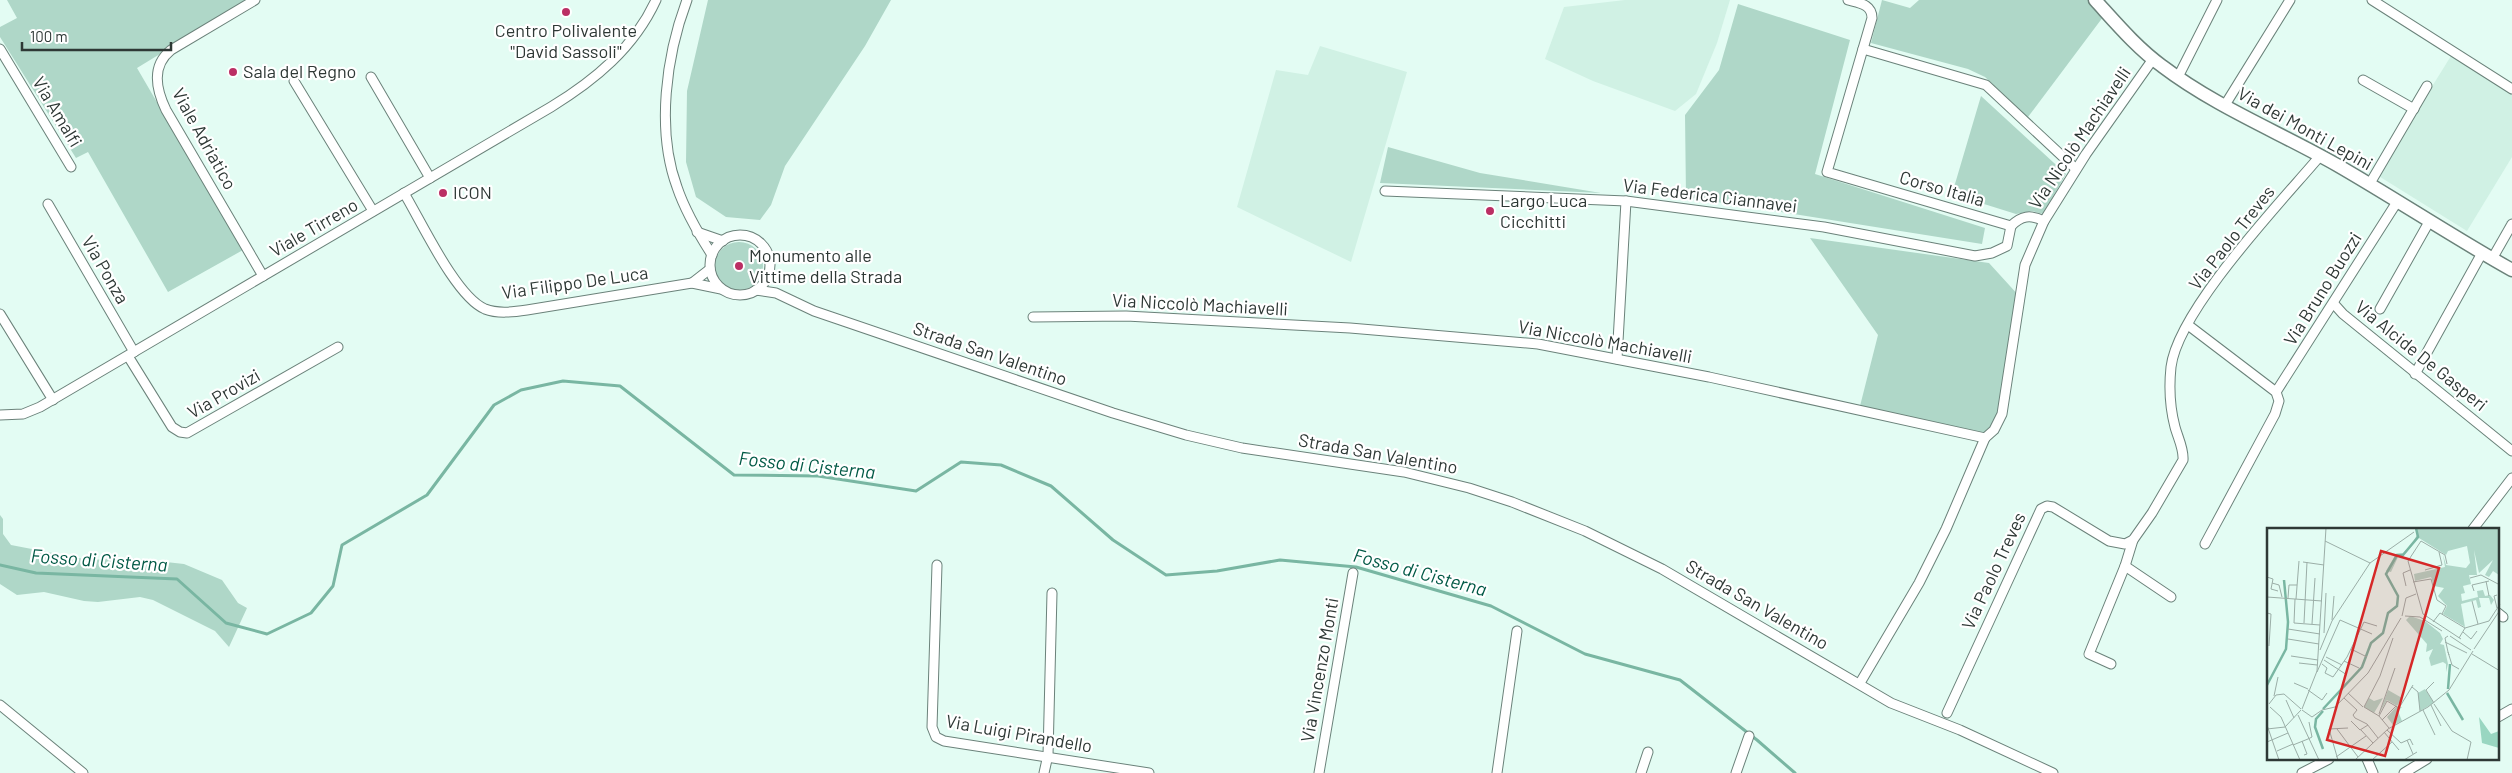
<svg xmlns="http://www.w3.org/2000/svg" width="2512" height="773" font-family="Barlow,sans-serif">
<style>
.built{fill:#d0f1e4}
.green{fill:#afd7c8}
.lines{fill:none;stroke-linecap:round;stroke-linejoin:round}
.stream{stroke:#79b6a2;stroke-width:3}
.street-casing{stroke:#6b827a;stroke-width:11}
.secondary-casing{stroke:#6b827a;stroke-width:15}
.street{stroke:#fff;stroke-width:9}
.secondary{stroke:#fff;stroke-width:12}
.poi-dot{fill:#bb2f64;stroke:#fff;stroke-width:2}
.labels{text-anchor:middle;stroke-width:4.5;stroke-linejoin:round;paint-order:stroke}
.poi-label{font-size:18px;fill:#2e3835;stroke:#fff;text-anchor:start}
.street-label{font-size:18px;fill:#2e3835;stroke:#fff}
.water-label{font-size:19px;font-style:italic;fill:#015945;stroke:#fff}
.inset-river{fill:none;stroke:#79b6a2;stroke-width:2.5}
.inset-road{fill:none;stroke:#9baea7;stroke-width:1}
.view{fill:#d62828;fill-opacity:0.15;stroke:#d62828;stroke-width:2.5}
.inset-edge{fill:none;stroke:#2e3835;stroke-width:2.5}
</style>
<rect width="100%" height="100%" fill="#e3fcf3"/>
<g class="built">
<polygon points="1625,0 1730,0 1717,43 1696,94 1675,111 1593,81 1545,59 1564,7"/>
<polygon points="1320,46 1407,72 1351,262 1237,207 1276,70 1308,75"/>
<polygon points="2451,56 2512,94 2512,157 2467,231 2377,175"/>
</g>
<g class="green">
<polygon points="7,0 244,0 245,2 137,68 243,250 168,292 88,152 76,158 0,37 0,27 17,18"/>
<polygon points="708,0 891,0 865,46 785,166 771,205 760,220 726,217 696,197 686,162 687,91"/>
<polygon points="1882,0 1910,8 1919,0 2088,0 2103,17 2028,117 1985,77 1968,69 1871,43"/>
<polygon points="1738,4 1850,40 1815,174 1985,228 1982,244 1686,197 1685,115 1719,70"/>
<polygon points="1981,96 2066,174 2043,214 2032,211 2016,214 1952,194"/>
<polygon points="1388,147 1480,173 1601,193 1380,183"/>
<polygon points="1810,238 1989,263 2020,297 2004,402 1985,438 1859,410 1878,335"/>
<circle cx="739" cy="266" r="24"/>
<polygon points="0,515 3,519 3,534 11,545 89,560 130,558 184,564 222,580 238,603 247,608 229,647 215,631 153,600 140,597 98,602 84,601 44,592 17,595 0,584"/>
</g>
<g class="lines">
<polyline class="stream" points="0,565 36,573 177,579 226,623 267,634 311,613 333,586 342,545 427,495 494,405 521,390 563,381 620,386 734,475 818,476 916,491 961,462 1001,465 1051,486 1113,540 1166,575 1217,571 1280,560 1356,567 1491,606 1585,654 1680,680 1757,740 1795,773"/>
<g class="street-casing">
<g id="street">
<path d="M255,0l-84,50c-20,16 -15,39 -5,60l97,166"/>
<path d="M687,0c-21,56 -31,130 -10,187 8,24 21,46 35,68"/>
<path d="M1848,0c11,3 24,4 24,18l-45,154 184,54c10,-10 19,-12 33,-5"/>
<polyline points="2372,0 2512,89"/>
<polyline points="0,49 71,167"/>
<polyline points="1863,49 1986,85 2076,169"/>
<polyline points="371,77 430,178"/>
<polyline points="2178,77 2217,0"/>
<polyline points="2363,80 2414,109"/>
<polyline points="294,81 373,211"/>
<polyline points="2225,105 2290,0"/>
<polyline points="2369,185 2427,86"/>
<polyline points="1385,191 1626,201 1824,227 1975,256 1992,253 2007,246 2011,226"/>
<path d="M404,193c17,28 52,104 81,116 13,5 28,3 42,1l165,-27 29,6"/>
<polyline points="48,204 134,352"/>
<polyline points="697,232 723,241"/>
<circle cx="740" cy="265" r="30"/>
<polyline points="2492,259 2512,224"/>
<polyline points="692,283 710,269"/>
<polyline points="756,290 776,293 814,311 1113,413 1186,435 1242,448 1404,472 1469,488 1512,502 1585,531 1662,569 1891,703 1960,730 2053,773"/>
<polyline points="2334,304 2343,314 2512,451"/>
<polyline points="2380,309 2429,222"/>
<polyline points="0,314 53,400"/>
<polyline points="1033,317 1126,316 1350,328 1538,344 1709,377 1985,438 1994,430 2002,414 2025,265 2044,221 2086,154 2153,59"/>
<polyline points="2188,325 2276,392 2279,401 2275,414 2205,544"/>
<polyline points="128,356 172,427 180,432 187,433 338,347"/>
<polyline points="1617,359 1626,201"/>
<polyline points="2415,374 2482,253"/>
<polyline points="2276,392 2397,202"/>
<path d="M0,415l23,-1 17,-7 511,-300c44,-27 83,-59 105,-107"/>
<polyline points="2473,529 2512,478"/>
<polyline points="937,565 932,727 936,737 944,741 1149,773"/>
<polyline points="2125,566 2171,597"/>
<polyline points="2498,613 2503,617"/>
<polyline points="2111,664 2089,654 2125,566 2133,540"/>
<polyline points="1860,683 1919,583 1946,529 1985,438"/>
<polyline points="0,705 83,773"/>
<path d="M1947,713l94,-204 6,-3 6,1 56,34 16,3 8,-4 19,-27 31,-53c1,-11 -5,-22 -8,-33 -5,-19 -6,-41 -4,-60 7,-57 110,-165 149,-211"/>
<polyline points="2498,717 2512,709"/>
<polyline points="2367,759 2373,773"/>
<polyline points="1044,773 1048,755 1052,593"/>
<polyline points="1319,773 1353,573"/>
<polyline points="1497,773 1517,631"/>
<polyline points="1641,773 1648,752"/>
<polyline points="1736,773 1749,736"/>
<polyline points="2302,773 2329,759"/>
<polyline points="2404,773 2427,759"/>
</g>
</g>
<g class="secondary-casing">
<path id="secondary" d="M2095,0c21,23 42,48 67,66 54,41 117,66 175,99 59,34 116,72 175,105"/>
</g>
<use href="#street" class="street"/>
<use href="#secondary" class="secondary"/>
</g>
<g class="poi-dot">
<circle cx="566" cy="12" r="5"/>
<circle cx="233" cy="72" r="5"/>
<circle cx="443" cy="193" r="5"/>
<circle cx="1490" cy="211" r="5"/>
<circle cx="739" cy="266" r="5"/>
</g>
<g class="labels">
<g class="poi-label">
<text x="566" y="37" text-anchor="middle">Centro Polivalente<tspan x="566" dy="21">"David Sassoli"</tspan></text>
<text x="243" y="78">Sala del Regno</text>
<text x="453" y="199">ICON</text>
<text x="1500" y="207">Largo Luca<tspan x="1500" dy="21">Cicchitti</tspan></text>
<text x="749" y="262">Monumento alle<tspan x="749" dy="21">Vittime della Strada</tspan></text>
</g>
<g class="street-label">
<text transform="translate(57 112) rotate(59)" y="6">Via Amalfi</text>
<text transform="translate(2305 129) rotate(29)" y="6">Via dei Monti Lepini</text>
<text transform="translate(2080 138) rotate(-56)" y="6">Via Nicolò Machiavelli</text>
<text transform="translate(204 139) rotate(61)" y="6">Viale Adriatico</text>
<text transform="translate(1942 189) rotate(16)" y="6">Corso Italia</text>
<text transform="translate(1710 196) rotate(7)" y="6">Via Federica Ciannavei</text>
<text transform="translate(314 228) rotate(-30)" y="6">Viale Tirreno</text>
<text transform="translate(2232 238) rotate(-52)" y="6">Via Paolo Treves</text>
<text transform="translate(105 270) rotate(60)" y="6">Via Ponza</text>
<text transform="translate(575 283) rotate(-8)" y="6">Via Filippo De Luca</text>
<text transform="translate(2323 289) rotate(-58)" y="6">Via Bruno Buozzi</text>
<text transform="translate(1200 305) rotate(3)" y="6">Via Niccolò Machiavelli</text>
<text transform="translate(1605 342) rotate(10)" y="6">Via Niccolò Machiavelli</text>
<text transform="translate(990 354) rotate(19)" y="6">Strada San Valentino</text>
<text transform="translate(2421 356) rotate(39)" y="6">Via Alcide De Gasperi</text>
<text transform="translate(224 394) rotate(-30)" y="6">Via Provizi</text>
<text transform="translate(1378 454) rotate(10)" y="6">Strada San Valentino</text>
<text transform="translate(1994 571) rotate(-65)" y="6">Via Paolo Treves</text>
<text transform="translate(1757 605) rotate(30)" y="6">Strada San Valentino</text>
<text transform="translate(1320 670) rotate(-80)" y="6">Via Vincenzo Monti</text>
<text transform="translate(1019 734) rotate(10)" y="6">Via Luigi Pirandello</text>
</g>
<g class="water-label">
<text transform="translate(807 465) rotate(6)" y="7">Fosso di Cisterna</text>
<text transform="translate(99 560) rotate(4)" y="7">Fosso di Cisterna</text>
<text transform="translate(1420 572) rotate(15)" y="7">Fosso di Cisterna</text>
</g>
</g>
<g transform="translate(2267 528)">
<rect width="232" height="232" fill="#e3fcf3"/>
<path d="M148,0h84v47l-6,-4 -4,6 -4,-2 8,-15 -14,13 -5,-23 3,25h-8l2,9 -8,2 2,7 -4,1 1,7 16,-4 -1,-6 6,-1 2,6 5,-1 4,5 -3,5 -2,-7h-10l2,9 -3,1 -2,-8 -15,4 4,23 -22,-13 4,-8 -9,-10 6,-8 -10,-2 -3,-9 -16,4 -1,-7 31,-7 -2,-12 3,10 20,3 4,-5 -3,-17 -19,5 -2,4 -27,-17 -15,17 -6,2 -7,15 -5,-1 10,-17 7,-1 9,-9 5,-9zM143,88l15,5 15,12 3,6 -3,5 4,1 4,19 -2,8v-8l-3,-2 -12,4 -2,-8 4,-9 -7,3 1,-8 -21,-24zM158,161l9,14 -14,8 -2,-18zM121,162l14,8 -5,8 -10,-6 -7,12zM102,170l5,3 9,-3 -9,15 -10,-6zM129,179h6l-4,4 4,10 -9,4 -6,-8z" fill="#afd7c8"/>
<path d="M212,189l12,17 8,-3v17l-17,-5z" fill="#99d6c1"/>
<path class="inset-river" d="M0,157l19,-36 2,-27 -4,-42M181,161l2,-25M180,165l16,27M56,181l39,-42 9,-24 12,-10 5,-20 9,-7 1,-10 -12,-22 11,-19h6l15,-18 -2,-9M56,221l-8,-22 1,-8 7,-8"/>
<path class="inset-road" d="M36,34l21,3M103,35l44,-31M180,36l-2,-9 -24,-14 -13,20 15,53 38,25M158,42l17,-5 -3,-13M0,49l6,2 -2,10 7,2M203,50l11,-3 19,10M219,53l3,15M146,54l18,-3 6,21 9,6 -4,8M5,55l7,2 3,12M139,58l-3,-13 7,-3M207,63l-2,-6 17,-4M0,69l55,4M21,70l1,-13h8M28,71l-1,24 26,2M29,71l3,-38M205,73l6,23M230,80l-3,-12 3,-1M0,85l4,1 -2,32M135,88l4,-18 10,-4M138,88l15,1 22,14M65,92l2,-24M166,94l7,-9 25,15M37,95l3,-61M45,96l3,-46M21,101l32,5M196,104l8,7 6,-8M57,105l2,-40M181,108l-3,2 3,14M183,108l21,14M192,110l6,-10 24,-7 11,-17M21,111l31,5M178,114l22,11M84,121l16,8M207,121l26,-39M53,122l12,-29 38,-58 -45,-22M205,126l28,17M182,127l-1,-3 4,13 7,4M24,128l27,4M59,129l16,8M57,132l23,15M77,133l15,7M32,135l18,2M55,136l5,4 -2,5 8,4 14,-20 17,-35 13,4M50,144l23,-52 32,14M167,154l-8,8 8,13M27,155l14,6M145,159l6,5 2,19M41,162l14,10 5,-7M81,165l15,14M7,168l4,-19M77,170l13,12 -4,5 2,3 12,6 11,14M19,172l8,18M2,176l7,-9 8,-1 17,15M167,176l18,27 19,11 -4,18M164,177l10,21M3,179l11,10 19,43M35,181l15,-38 9,-143M35,182l10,7 10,-7 13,-3 33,-34 33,-55M156,182l12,25M112,186l16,-46M31,187l21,45M112,188l8,-15 12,7 14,-23M115,192l14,-14M84,193l9,9 8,-5M0,197l12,35M18,199l16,-17M122,200l-10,-12 -15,-9 16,-31 13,-38M0,201l18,-2M62,201l9,31M62,201l19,-1M70,201l21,28M94,202l12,13M120,202l14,13 9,-4 3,6M117,204l15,18M41,211l4,-2 -3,-15M140,212l6,14M35,213l5,13 -3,1M0,214l21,-9M26,217l15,-6M10,223l16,-7M69,229l30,-21M88,232l33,-31 40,-22 21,-17 24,-39M105,232l20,-18M137,232l13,-8"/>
<path class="view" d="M114,23l58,17 -54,188 -58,-16z"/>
<rect width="232" height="232" class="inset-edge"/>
</g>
<path d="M22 42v8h149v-8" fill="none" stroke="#2e3835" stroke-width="2.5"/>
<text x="30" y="42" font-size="15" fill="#2e3835" stroke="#ffffff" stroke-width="4" paint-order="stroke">100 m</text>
</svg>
